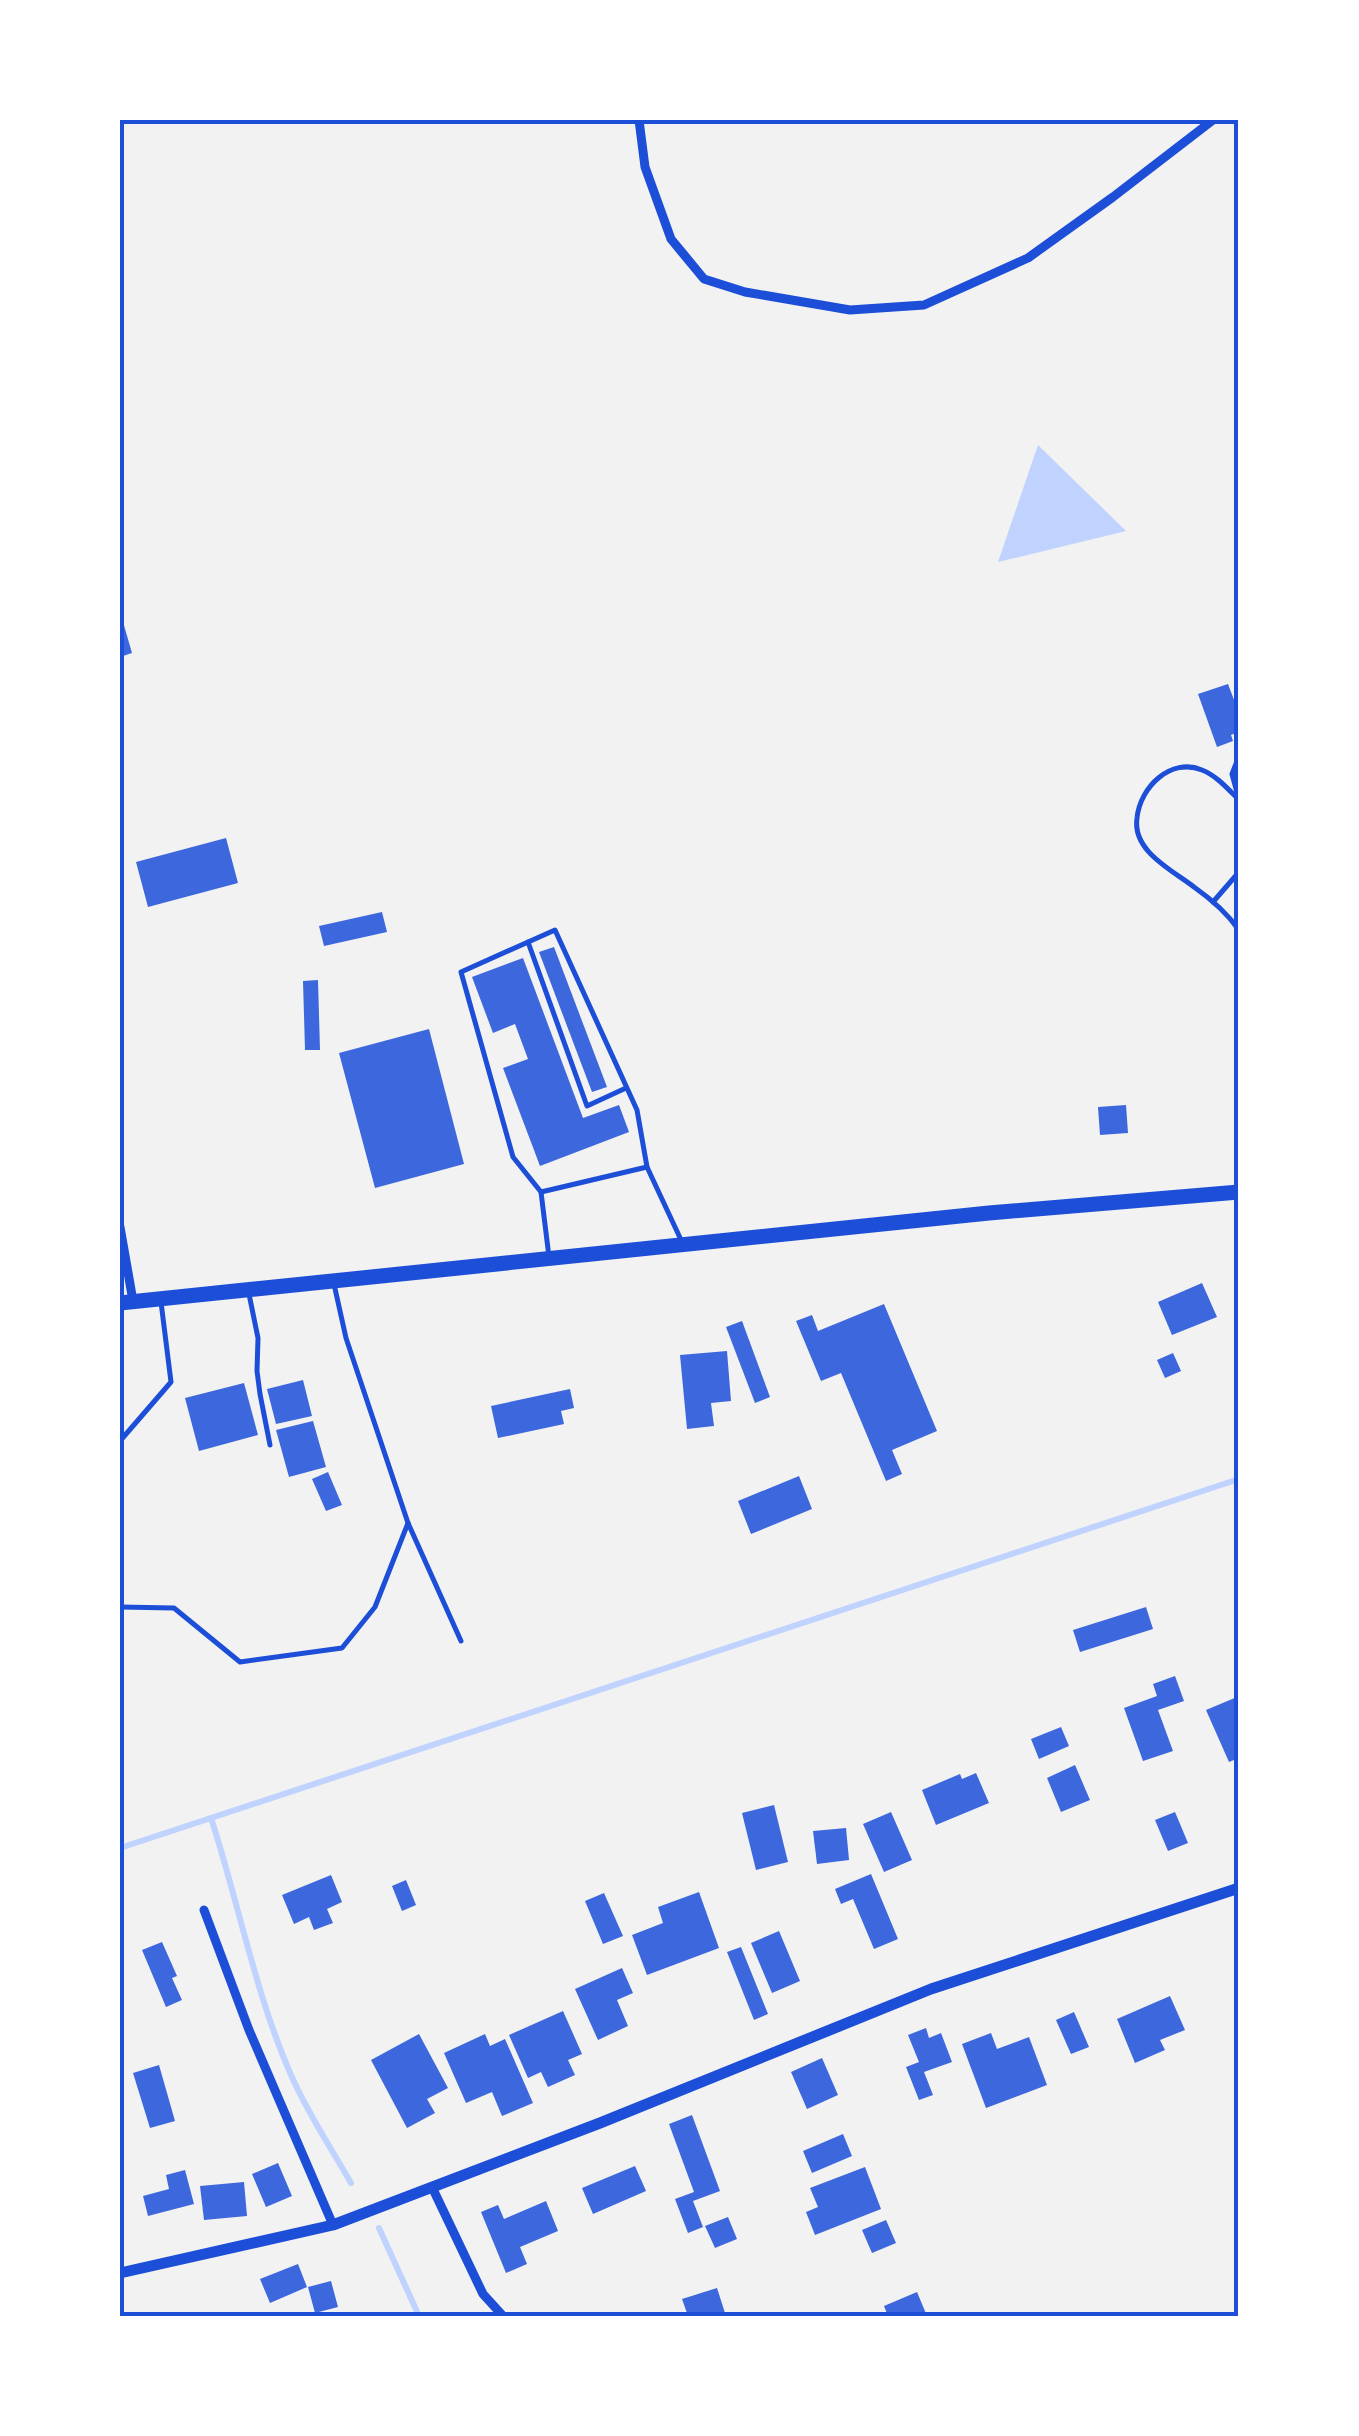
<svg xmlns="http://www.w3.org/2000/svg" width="1359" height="2436" font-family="Arial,sans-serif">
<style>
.water{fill:#bfd3fe}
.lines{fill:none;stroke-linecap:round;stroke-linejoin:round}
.stream{stroke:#bfd3fe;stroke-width:6}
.building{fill:#3d67dc}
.service{stroke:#1d4ed8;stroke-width:5}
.minor{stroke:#1d4ed8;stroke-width:9}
.tertiary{stroke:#1d4ed8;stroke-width:11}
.primary{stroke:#1d4ed8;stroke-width:15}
.neatline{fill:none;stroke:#1d4ed8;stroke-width:4}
</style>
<rect width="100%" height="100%" fill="#f2f2f2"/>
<polygon class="water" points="1038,445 1126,531 998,562"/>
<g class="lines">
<g class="stream">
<path d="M211,1818c28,86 44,175 80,257 16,37 40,73 60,108"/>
<polyline points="120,1848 1239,1479"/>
<polyline points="379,2228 419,2316"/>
</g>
</g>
<g class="building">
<polygon points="121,615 132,653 120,657 120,616"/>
<polygon points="1228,684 1239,713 1239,732 1231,735 1233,741 1217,747 1198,694"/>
<polygon points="226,838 238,883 148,907 136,862"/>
<polygon points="382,912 387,932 324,946 319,926"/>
<polygon points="554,947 607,1087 592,1092 539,952"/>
<polygon points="523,958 583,1118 619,1105 629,1132 540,1166 503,1068 528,1059 515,1024 493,1033 472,977"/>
<polygon points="318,980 320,1050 305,1050 303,981"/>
<polygon points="429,1029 464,1164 375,1188 339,1053"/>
<polygon points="1126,1105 1128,1133 1100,1135 1098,1107"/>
<polygon points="1202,1283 1217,1317 1172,1335 1158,1302"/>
<polygon points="884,1304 937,1431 892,1450 902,1474 886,1481 841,1373 821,1381 796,1321 812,1315 818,1331"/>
<polygon points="742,1321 770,1397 755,1403 726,1327"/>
<polygon points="727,1351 731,1401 711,1403 714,1426 687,1429 680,1355"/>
<polygon points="1173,1353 1181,1371 1165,1378 1157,1360"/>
<polygon points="303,1380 312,1416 276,1424 267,1389"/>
<polygon points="244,1383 258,1435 199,1451 185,1398"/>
<polygon points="570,1389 574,1408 561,1411 564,1424 498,1438 491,1406"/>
<polygon points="313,1421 326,1467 289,1477 276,1430"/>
<polygon points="328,1472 342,1505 326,1511 312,1479"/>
<polygon points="799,1476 812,1509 751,1534 738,1501"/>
<polygon points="1146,1607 1153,1629 1080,1652 1073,1630"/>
<polygon points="1175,1676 1184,1701 1158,1710 1173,1751 1143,1761 1124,1708 1157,1696 1153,1684"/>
<polygon points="1237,1697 1239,1758 1229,1762 1206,1710"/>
<polygon points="1061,1727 1069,1746 1039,1759 1031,1739"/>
<polygon points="1075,1765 1090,1800 1061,1812 1047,1778"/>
<polygon points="976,1773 989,1803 936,1825 922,1790 960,1774 962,1779"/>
<polygon points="774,1805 788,1862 756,1870 742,1813"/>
<polygon points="891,1812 912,1860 884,1872 863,1824"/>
<polygon points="1175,1812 1188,1843 1168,1851 1155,1820"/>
<polygon points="846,1828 849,1860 817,1864 813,1831"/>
<polygon points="871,1874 898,1939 874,1949 853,1899 841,1904 835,1889"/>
<polygon points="331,1875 342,1902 327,1909 333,1923 314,1930 309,1917 294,1924 282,1895"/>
<polygon points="406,1880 416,1905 402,1911 392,1886"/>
<polygon points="699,1892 719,1948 647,1975 632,1935 663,1923 658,1907"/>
<polygon points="604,1893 623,1936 603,1944 585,1901"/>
<polygon points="779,1931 800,1981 772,1993 751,1943"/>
<polygon points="162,1942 177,1976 172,1978 182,2000 166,2007 142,1950"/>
<polygon points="741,1947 768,2014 754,2020 727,1952"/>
<polygon points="622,1968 633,1993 617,2000 628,2026 598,2040 575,1989"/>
<polygon points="1170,1996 1185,2030 1160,2040 1165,2050 1135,2063 1117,2019"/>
<polygon points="563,2011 582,2054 568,2060 575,2075 548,2087 541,2072 528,2078 509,2035"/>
<polygon points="1074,2012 1089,2047 1071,2054 1056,2020"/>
<polygon points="926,2028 929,2038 941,2033 952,2062 924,2072 933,2095 919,2100 906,2067 919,2062 908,2035"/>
<polygon points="991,2033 997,2049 1029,2037 1047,2085 986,2108 962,2044"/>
<polygon points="419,2034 448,2088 427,2099 435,2113 407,2128 371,2060"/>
<polygon points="485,2034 490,2046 505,2039 533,2103 502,2116 492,2092 466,2103 444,2053"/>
<polygon points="822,2058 838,2095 807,2109 791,2072"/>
<polygon points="159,2065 175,2121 150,2128 133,2073"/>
<polygon points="692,2115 720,2191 693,2201 703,2227 688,2233 675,2199 694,2192 669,2124"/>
<polygon points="843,2134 852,2156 812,2173 803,2151"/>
<polygon points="278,2163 292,2196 266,2207 252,2174"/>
<polygon points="635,2166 646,2191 593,2214 582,2188"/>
<polygon points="865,2167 881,2209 815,2235 806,2212 818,2207 810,2188"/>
<polygon points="185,2170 194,2204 148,2216 143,2196 169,2189 166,2175"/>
<polygon points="244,2182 247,2216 204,2220 200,2186"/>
<polygon points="546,2201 558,2231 520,2247 527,2264 506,2273 481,2212 498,2205 504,2219"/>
<polygon points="728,2217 737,2239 715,2248 705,2226"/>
<polygon points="886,2220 896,2243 872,2253 862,2230"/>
<polygon points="298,2264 307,2287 270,2303 260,2279"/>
<polygon points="331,2281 338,2307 315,2313 308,2287"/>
<polygon points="717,2288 726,2316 688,2316 682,2299"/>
<polygon points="917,2292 927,2316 888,2316 884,2306"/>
</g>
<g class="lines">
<g class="service">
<polyline points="1238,796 1232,774 1239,756"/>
<path d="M1239,800c-11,-11 -22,-24 -37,-30 -31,-13 -62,17 -65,48 -5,33 35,52 57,69 17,12 33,26 45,43"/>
<polyline points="1213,902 1239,872"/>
<polyline points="528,942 587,1106 626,1088"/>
<polyline points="541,1192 647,1167"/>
<polyline points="549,1257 541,1192 513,1157 461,972 555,930 637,1110 647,1167 682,1242"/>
<polyline points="334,1284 346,1338 408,1523 461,1641"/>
<polyline points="249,1294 258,1338 257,1371 260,1394 270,1445"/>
<polyline points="120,1441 171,1382 161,1302"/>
<polyline points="120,1607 174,1608 240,1662 342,1648 375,1607 408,1523"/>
</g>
<g class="minor">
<polyline points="639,120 645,167 671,239 704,279 745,292 850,310 924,305 1028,258 1113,197 1213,120"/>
<polyline points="120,1227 133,1301"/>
<polyline points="204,1910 249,2030 333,2225"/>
<polyline points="432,2187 483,2294 503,2316"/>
</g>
<polyline class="tertiary" points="120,2273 333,2225 600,2123 931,1989 1239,1888"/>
<polyline class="primary" points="120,1303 989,1213 1239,1192"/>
</g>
<rect width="1359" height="2436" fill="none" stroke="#ffffff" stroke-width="245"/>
<rect x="122" y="122" width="1114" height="2192" class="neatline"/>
</svg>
